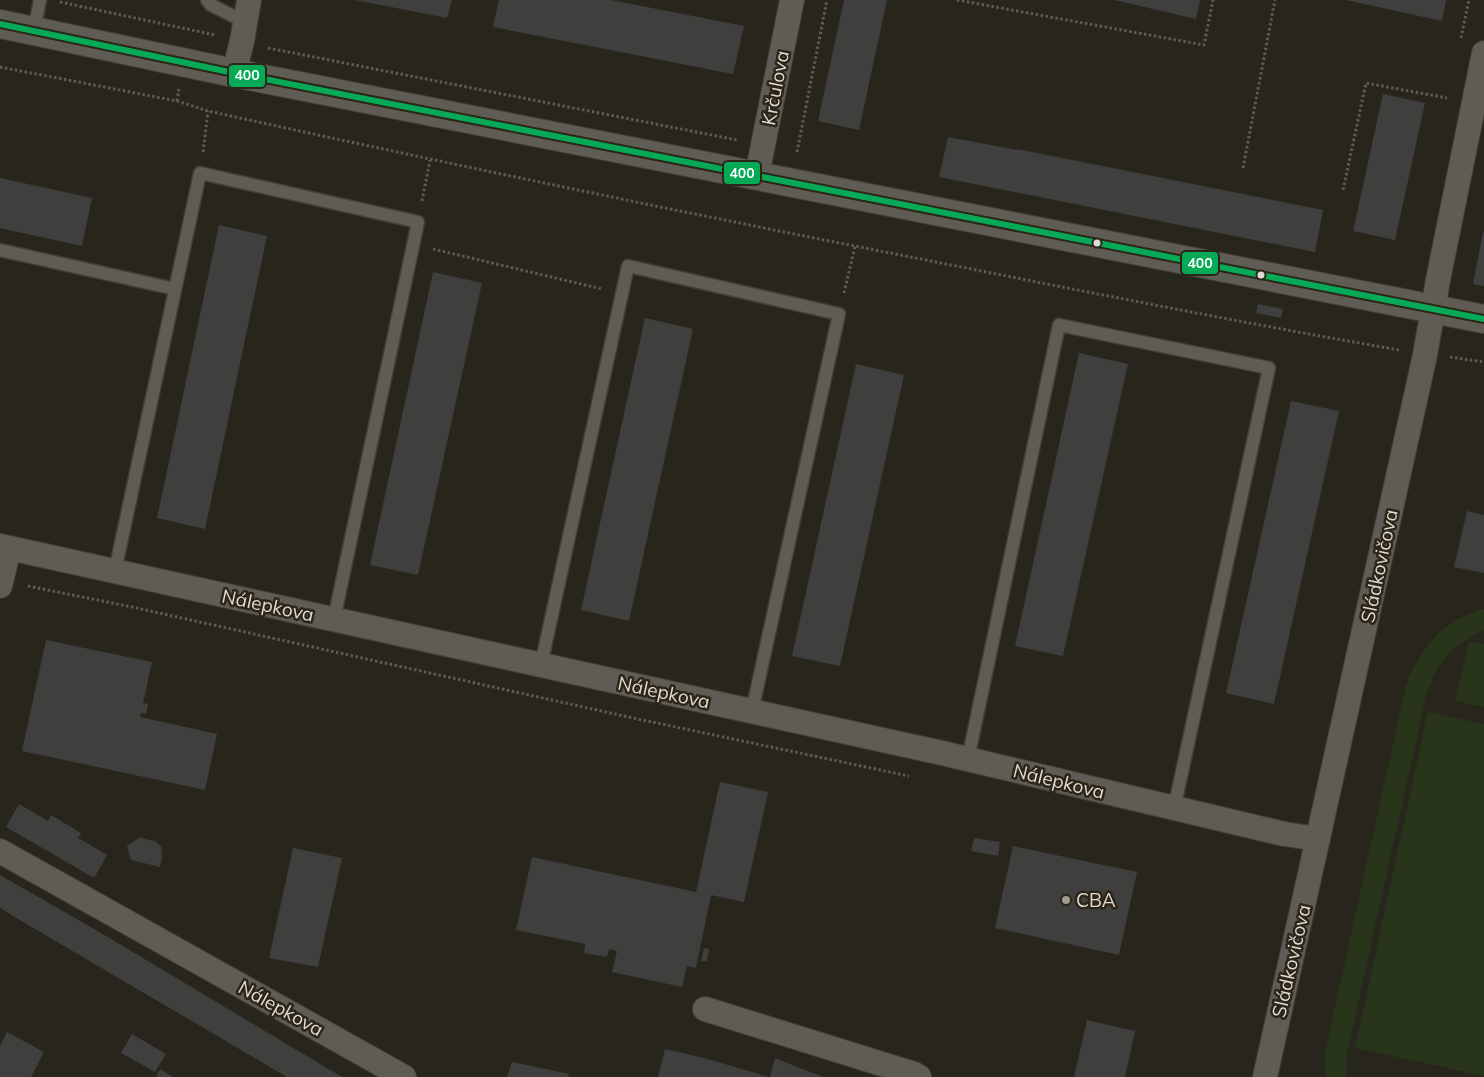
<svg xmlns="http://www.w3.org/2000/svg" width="1484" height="1077" font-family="Mulish,sans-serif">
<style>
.green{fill:#28351a}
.building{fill:#3f3f3e}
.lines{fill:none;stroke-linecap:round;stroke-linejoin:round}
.service-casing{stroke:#413f39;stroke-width:15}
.minor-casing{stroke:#413f39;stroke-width:26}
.tertiary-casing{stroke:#413f39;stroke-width:30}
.path{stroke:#5e5b55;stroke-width:3;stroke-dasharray:2.5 2.5;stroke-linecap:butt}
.service{stroke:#5f5c56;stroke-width:12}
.minor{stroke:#5f5c56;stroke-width:24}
.tertiary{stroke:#5f5c56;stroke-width:28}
.bus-1-casing{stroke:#2d2618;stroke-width:10}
.bus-1{stroke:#06aa56;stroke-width:6}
.bus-dot{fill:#dfdbd2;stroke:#2d2618;stroke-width:2}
.poi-dot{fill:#9f9b93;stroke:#2d2618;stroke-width:2}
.labels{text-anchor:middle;stroke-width:5;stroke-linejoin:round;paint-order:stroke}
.street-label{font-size:19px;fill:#dfdbd2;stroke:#2d2618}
.poi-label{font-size:19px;fill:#dfdbd2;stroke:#2d2618;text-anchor:start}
.line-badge{stroke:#2d2618;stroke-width:2}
.badge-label{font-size:14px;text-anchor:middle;font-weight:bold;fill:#fff}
</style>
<rect width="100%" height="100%" fill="#28251d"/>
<g class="green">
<path d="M1484,609v21c-35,17 -48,33 -59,70l-79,358 1,19h-22v-25l81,-367c15,-38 37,-65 78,-76z"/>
<polygon points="1469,641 1484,644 1484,707 1455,701"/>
<polygon points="1428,712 1484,724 1484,1076 1355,1048"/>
</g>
<g class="building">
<polygon points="355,0 452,0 447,18"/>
<polygon points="499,0 611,0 744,26 733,74 493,27"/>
<polygon points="844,0 887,0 859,130 818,121"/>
<polygon points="1114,0 1200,0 1196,19"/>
<polygon points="1346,0 1446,0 1442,21"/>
<polygon points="1383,94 1425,103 1395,240 1353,231"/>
<polygon points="948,137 1017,150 1017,149 1323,210 1315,252 939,177"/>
<polygon points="0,178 92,198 82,246 0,228"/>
<polygon points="219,225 267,236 205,529 157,518"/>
<polygon points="1483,232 1484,232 1484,286 1473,284"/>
<polygon points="433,272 482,283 418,575 370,565"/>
<polygon points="1258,304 1283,309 1281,318 1256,313"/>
<polygon points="645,318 693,329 629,621 581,610"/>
<polygon points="1079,353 1128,364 1063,656 1015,646"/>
<polygon points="856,364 904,375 840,666 792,656"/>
<polygon points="1291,401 1339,411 1274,704 1226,693"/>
<polygon points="1467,511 1484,515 1484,573 1454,567"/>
<polygon points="46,640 152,662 143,703 148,704 146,714 141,713 140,717 217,734 205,790 22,751"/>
<polygon points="720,782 768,792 744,902 711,895 696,968 687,966 682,987 612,972 617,951 609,949 607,957 584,953 585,944 516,930 532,857 696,892"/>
<polygon points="19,804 48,821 51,815 81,833 78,838 107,855 94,878 6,827"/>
<polygon points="140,837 148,840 155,841 161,846 162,857 160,867 131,860 127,846"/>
<polygon points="974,838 1000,842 998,856 971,851"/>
<polygon points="1013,846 1137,872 1119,955 995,928"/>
<polygon points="293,848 342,858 318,967 269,958"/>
<polygon points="0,875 101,933 342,1077 287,1077 18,919 0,908"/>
<polygon points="704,948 709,949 707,961 701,961"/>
<polygon points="1087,1020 1135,1031 1125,1077 1074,1077"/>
<polygon points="7,1032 44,1052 31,1077 0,1077 0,1046"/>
<polygon points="132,1034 166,1054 155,1072 121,1053"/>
<polygon points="665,1049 704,1058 769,1077 658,1077"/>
<polygon points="775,1058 802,1069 824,1077 770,1077"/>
<polygon points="512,1062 541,1068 569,1074 568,1077 507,1077"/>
<polygon points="160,1069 173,1077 156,1077"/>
</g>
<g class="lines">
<g class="service-casing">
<g id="service">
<polyline points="207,0 211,5 245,22"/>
<polyline points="34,31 40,0"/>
<polyline points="0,250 175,289"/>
<polyline points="115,571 200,173 418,222 334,619"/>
<polyline points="541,665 628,266 839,314 752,711"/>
<polyline points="968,759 1059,325 1269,368 1177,795 1173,808"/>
</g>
</g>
<g class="minor-casing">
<g id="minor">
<polyline points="234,73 242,41 249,0"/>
<polyline points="757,175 792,0"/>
<polyline points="0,546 942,753 1284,834 1318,839"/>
<polyline points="0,586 9,548"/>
<polyline points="0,851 404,1077"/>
<polyline points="705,1009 914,1074 919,1077"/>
<polyline points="1265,1077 1425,355 1438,280 1484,53"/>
</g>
</g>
<g class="tertiary-casing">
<polyline id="tertiary" points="0,24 234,73 1484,319"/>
</g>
<g class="path">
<polyline points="957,0 1204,45 1213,0"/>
<polyline points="60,2 215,35"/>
<polyline points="1461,38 1469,0"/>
<polyline points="268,48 737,140"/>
<path d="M0,67l177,34 31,10c241,53 482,103 723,150 156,31 312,62 468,89"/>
<polyline points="177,101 179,89"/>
<polyline points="203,152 208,111"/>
<polyline points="797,152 827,0"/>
<polyline points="1243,168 1275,0"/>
<polyline points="1343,190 1366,83 1447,98"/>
<polyline points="422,201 430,160"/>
<polyline points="433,249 602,289"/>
<polyline points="844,293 855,246"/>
<polyline points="1450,357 1484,362"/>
<polyline points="28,586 132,607 633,718 909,776"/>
</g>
<use href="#service" class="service"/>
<use href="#minor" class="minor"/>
<use href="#tertiary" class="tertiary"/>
<g class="bus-1-casing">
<polyline id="bus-1" points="0,24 234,73 1484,319"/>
</g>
<use href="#bus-1" class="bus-1"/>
</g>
<g class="bus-dot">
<circle cx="1097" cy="243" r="4.5"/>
<circle cx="1261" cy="275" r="4.5"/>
</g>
<circle class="poi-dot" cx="1066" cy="900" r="5"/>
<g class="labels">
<g class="street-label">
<text transform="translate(775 88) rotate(-79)" y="7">Krčulova</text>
<text transform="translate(1379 566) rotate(-78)" y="7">Sládkovičova</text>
<text transform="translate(268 605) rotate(12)" y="7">Nálepkova</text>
<text transform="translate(664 692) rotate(12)" y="7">Nálepkova</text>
<text transform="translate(1059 781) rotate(14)" y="7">Nálepkova</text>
<text transform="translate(1291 961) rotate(-77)" y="7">Sládkovičova</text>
<text transform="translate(281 1008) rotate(29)" y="7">Nálepkova</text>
</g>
<g class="poi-label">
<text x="1076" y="907">CBA</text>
</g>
</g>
<g class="line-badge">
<rect x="228" y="64" width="38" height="24" rx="5" fill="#06aa56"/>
<rect x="723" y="161" width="38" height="24" rx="5" fill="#06aa56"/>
<rect x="1181" y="251" width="38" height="24" rx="5" fill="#06aa56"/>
</g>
<g class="badge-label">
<text x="247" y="80">400</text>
<text x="742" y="178">400</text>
<text x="1200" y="268">400</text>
</g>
</svg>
